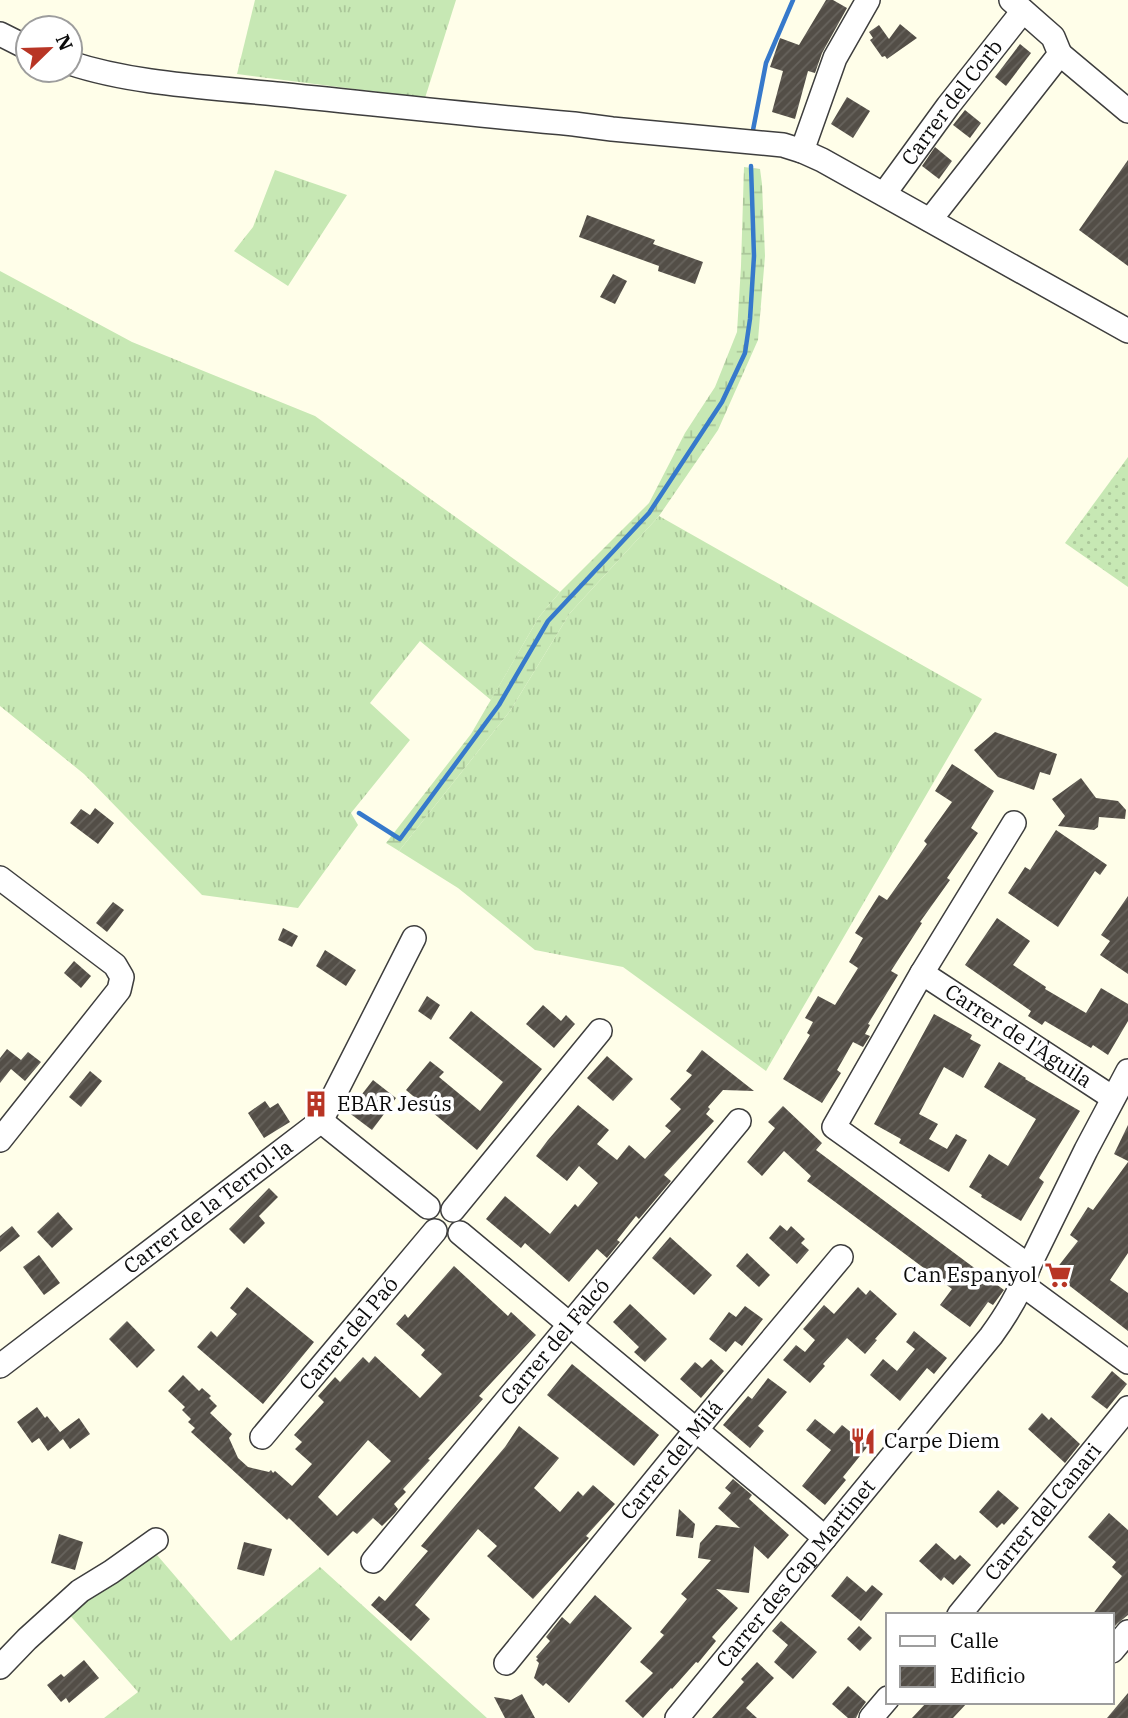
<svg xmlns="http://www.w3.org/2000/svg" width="1128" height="1718" font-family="'IBM Plex Serif',serif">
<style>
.grass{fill:url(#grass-tufts)}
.wetland{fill:url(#wetland-marsh)}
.park{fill:url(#park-dots)}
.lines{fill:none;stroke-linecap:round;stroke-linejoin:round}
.stream{stroke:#3679cb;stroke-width:4.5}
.building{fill:url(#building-hatch);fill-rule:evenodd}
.minor-casing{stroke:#3e3e3e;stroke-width:26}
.minor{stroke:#fff;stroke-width:23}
.labels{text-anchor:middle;stroke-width:7;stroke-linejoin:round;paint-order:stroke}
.street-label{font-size:21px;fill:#0b0b0b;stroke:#fff}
.poi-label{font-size:21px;fill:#0b0b0b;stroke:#fff;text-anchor:start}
</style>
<defs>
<pattern id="grass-tufts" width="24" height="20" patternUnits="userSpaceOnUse" patternTransform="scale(1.75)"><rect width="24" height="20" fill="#c7e8b4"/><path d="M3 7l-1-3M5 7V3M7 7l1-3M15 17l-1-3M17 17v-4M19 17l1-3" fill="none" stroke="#aac699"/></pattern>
<pattern id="wetland-marsh" width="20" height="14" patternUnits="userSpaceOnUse" patternTransform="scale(1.75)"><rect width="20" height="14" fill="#c7e8b4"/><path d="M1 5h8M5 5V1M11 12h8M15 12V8" fill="none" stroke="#aac699"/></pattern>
<pattern id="park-dots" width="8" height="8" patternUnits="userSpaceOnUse" patternTransform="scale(1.75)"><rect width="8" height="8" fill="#c7e8b4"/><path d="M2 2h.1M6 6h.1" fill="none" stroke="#aac699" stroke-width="1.8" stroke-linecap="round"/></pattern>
<pattern id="building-hatch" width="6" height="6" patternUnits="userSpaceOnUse" patternTransform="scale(1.75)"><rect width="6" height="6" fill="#534e47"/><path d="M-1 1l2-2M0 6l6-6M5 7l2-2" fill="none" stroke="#67635d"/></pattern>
</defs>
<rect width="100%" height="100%" fill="#fffee9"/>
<g class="grass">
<polygon points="255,0 456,0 425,98 237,74"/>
<polygon points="275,170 347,195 288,286 234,251 253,227"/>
<polygon points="0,271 132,342 315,416 560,592 539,617 491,700 420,641 370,703 410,740 351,813 358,825 298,908 202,895 84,774 0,706"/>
<polygon points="659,516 982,699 766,1071 623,967 535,950 458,888 399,851 510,711 570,613"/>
<polygon points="157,1555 231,1641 320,1567 487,1718 104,1718 138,1692 67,1612"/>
</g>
<polygon class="wetland" points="744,167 760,169 762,184 765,256 758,340 718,430 659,516 570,613 510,711 399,851 386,843 471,734 539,617 560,592 649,503 685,433 715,387 737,332 741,266"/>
<polygon class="park" points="1128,457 1128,587 1065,543"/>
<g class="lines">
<g class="stream">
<polyline points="753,130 766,63 793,0"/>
<polyline points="359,813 400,839 499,705 548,621 649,513 722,402 745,353 750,319 754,256 751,166"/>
</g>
</g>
<g class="building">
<polygon points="826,0 833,0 847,8 822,53 815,73 808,71 795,119 772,112 783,71 770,67 780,38 799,45"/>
<polygon points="900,24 917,38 887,59 885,56 882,57 870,40 873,38 869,32 879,25 889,39"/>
<polygon points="1020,44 1031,53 1006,86 995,77"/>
<polygon points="847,97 870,111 853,138 831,124"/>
<polygon points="965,110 981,123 970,138 953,125"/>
<polygon points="935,147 952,161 939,179 922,166"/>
<polygon points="1128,160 1128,266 1079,230"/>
<polygon points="587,215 655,240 653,244 703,262 695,284 658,271 659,266 579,237"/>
<polygon points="613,274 627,281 615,304 600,297"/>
<polygon points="995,732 1057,754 1050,775 1040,772 1034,790 998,777 974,750"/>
<polygon points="952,764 994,791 971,828 978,833 947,878 950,880 920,922 922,923 891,971 898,975 868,1024 870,1025 865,1034 870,1036 863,1047 853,1042 837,1070 841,1073 822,1103 783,1079 810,1035 807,1033 813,1022 805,1018 818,996 835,1005 858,968 849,962 863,938 855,933 879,895 887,900 927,844 924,841 952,802 935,791"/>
<polygon points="1081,778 1096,798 1118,801 1126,810 1125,819 1099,817 1098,827 1094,830 1058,826 1065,816 1052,799"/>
<polygon points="95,808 114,823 98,844 70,823 81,809 90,815"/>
<polygon points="1056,830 1107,865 1100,875 1095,871 1058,927 1008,893 1025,867 1030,870"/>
<polygon points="1128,896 1128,974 1100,955 1110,941 1101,935"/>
<polygon points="113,902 124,910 107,932 96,923"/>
<polygon points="997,918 1030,941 1013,965 1046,987 1045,989 1086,1013 1101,988 1128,1004 1128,1021 1108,1055 1093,1045 1091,1048 1045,1021 1042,1025 1028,1016 1031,1011 965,965"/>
<polygon points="283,928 298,936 292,947 278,940"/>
<polygon points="325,950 356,970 346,986 316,966"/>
<polygon points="74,961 91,976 81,988 64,973"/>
<polygon points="427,996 440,1005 431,1020 418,1011"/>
<polygon points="543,1005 561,1021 566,1015 575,1024 554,1048 526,1024"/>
<polygon points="471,1011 542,1069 477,1150 406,1090 430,1061 444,1072 439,1077 480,1111 503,1082 449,1038"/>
<polygon points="934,1014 972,1035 970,1039 981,1045 963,1078 944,1067 919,1114 938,1124 929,1139 947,1149 956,1134 967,1140 949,1172 899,1143 901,1139 874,1124"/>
<polygon points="7,1049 21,1060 28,1052 41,1062 25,1081 11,1069 0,1083 0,1058"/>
<polygon points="702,1050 754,1091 723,1090 708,1107 710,1109 706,1114 714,1121 664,1175 671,1181 639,1219 636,1216 617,1240 620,1242 607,1258 597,1249 569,1282 525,1243 521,1248 486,1219 505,1196 550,1234 575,1204 578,1207 598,1183 579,1166 567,1181 536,1156 548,1140 578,1105 609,1130 597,1144 617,1160 629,1145 645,1159 671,1131 665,1126 681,1109 670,1099 692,1075 686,1071"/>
<polygon points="607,1056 633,1079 613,1101 587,1078"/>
<polygon points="999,1062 1026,1078 1025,1079 1080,1111 1039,1178 1044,1182 1021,1221 981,1197 982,1195 969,1187 989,1154 1008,1166 1036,1119 984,1087"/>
<polygon points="90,1071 102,1081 81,1107 69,1097"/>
<polygon points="373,1080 396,1098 372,1130 348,1112"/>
<polygon points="265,1101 270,1108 278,1103 290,1122 264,1138 248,1113"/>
<polygon points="783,1106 822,1143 816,1150 1004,1290 993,1305 988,1302 970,1327 940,1305 952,1289 807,1181 811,1176 784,1151 762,1176 747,1162 775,1128 768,1122"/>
<polygon points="1128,1125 1128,1161 1114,1154"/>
<polygon points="1128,1162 1128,1253 1110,1280 1128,1293 1128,1331 1053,1273 1078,1241 1070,1235 1088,1207 1093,1210"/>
<polygon points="269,1188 278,1197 259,1216 265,1223 244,1244 229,1229"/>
<polygon points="58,1212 73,1229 52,1248 37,1232"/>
<polygon points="780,1225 787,1231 791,1226 805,1239 801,1243 809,1250 797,1264 769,1238"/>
<polygon points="12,1226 20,1236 0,1252 0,1236"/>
<polygon points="670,1237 712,1275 694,1295 652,1258"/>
<polygon points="747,1253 770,1275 759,1287 736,1266"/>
<polygon points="39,1255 60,1283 44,1295 23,1267"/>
<path d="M454,1266l54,50 3,-4 25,23 -57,61 4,3 -55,60 2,1 -27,29 3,3 -12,12 4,5 -3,4 -13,13 -9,-8 -16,16 -4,-3 -25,25 -39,-38 -2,2 -96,-88 4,-4 -7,-6 3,-3 -9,-9 3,-3 -17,-16 15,-16 16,16 3,-3 9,8 -2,2 8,8 -7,7 22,21 -3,4 9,20 10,9 21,5 2,-2 2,3 2,-2 17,15 20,-22 -17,-15 7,-7 -8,-7 30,-33 -6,-6 17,-19 5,5 23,-25 6,6 6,-7 45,42 22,-24 -21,-19 4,-5 -29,-26 9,-10 3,4zM368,1440l23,21 -54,55 -19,-19z"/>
<polygon points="247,1287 314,1342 263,1404 197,1347 211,1331 217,1337 237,1314 230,1308"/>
<polygon points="858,1287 866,1295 870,1290 897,1314 875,1339 877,1340 865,1354 847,1338 823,1364 825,1366 810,1383 783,1360 796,1345 805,1352 815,1340 803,1329 824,1305 834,1314"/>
<polygon points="630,1304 667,1339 645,1362 634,1352 639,1347 613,1322"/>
<polygon points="745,1306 763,1319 742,1346 735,1341 726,1352 709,1339 729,1312 736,1317"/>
<polygon points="127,1321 155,1350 137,1368 109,1339"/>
<polygon points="914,1331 947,1358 934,1374 927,1368 900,1401 870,1375 883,1359 897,1371 915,1349 906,1342"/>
<polygon points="711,1359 724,1371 701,1398 680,1379 695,1362 702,1368"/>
<polygon points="572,1364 659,1435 634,1466 547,1395"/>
<polygon points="1112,1371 1127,1384 1107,1409 1091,1397"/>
<polygon points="768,1378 787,1392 758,1426 764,1431 750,1448 723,1425 748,1396 752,1399"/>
<polygon points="37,1407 45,1418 47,1416 60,1432 79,1418 90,1434 70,1449 63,1439 48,1451 39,1438 32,1443 17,1422"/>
<polygon points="1042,1413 1049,1420 1051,1417 1080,1444 1065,1463 1028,1429"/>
<polygon points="815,1419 834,1434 842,1425 868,1446 843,1477 846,1480 825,1505 802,1486 831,1450 806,1430"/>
<polygon points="519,1426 559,1458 534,1488 560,1512 578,1491 583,1496 593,1485 615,1504 586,1536 589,1538 533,1599 487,1556 497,1546 478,1529 415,1605 430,1619 411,1641 371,1605 379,1596 385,1601 428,1551 421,1546 505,1447"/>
<polygon points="733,1479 752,1495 749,1499 789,1535 768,1559 754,1546 749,1593 716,1589 738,1608 712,1637 716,1641 698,1663 696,1662 672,1689 671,1688 643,1718 625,1701 653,1673 640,1662 664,1635 660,1632 687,1599 681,1594 711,1560 698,1558 700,1543 716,1525 740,1528 718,1508 731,1493 725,1488"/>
<polygon points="998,1490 1019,1508 1004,1525 1002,1523 997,1528 979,1512"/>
<polygon points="679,1509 695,1524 693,1538 676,1536"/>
<polygon points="1109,1513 1128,1530 1128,1615 1118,1623 1112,1629 1112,1615 1092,1615 1122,1576 1112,1567 1116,1562 1088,1537"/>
<polygon points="59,1534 83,1542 75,1570 51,1563"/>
<polygon points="244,1542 272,1549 264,1576 237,1569"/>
<polygon points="936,1543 955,1560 960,1555 971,1565 953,1585 944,1577 941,1581 919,1561"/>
<polygon points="847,1576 866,1592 872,1585 883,1594 861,1621 831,1596"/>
<polygon points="595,1595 632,1628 569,1703 546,1683 543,1686 534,1678 539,1663 536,1660 538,1659 536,1657 550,1641 546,1637 562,1617 570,1624"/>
<polygon points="781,1621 817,1652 793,1679 774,1662 788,1645 772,1631"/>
<polygon points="859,1626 872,1638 860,1651 847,1639"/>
<polygon points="84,1660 99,1678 69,1703 66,1698 61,1702 47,1685 61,1674 64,1677"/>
<polygon points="757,1662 774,1678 746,1708 757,1718 712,1718 744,1682 741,1679"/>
<polygon points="848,1686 866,1702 860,1710 856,1718 848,1718 832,1704"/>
<polygon points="1128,1693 1128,1718 1107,1718"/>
<polygon points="522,1694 535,1718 505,1718 494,1697 511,1700"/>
<polygon points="927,1702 968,1702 953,1718 912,1718"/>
</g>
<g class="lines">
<g class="minor-casing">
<g id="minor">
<polyline points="1011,0 1053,37 1060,54"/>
<polyline points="0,34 28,48"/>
<path d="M70,63c63,21 140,24 206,31 99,10 198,21 298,30l38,5 171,16 19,6 20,9 306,171"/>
<polyline points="802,151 835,58 868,0"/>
<path id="s1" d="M884,194l64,-88 75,-95"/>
<polyline points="930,220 1060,54 1128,111"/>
<polyline points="0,878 115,965 122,977 119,990 0,1140"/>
<polyline points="922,973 1014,823"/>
<polyline points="321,1121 428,1207"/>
<polyline points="453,1210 600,1031"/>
<polyline points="460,1233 797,1514 825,1538"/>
<path id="s2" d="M1029,1266l-195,-139 88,-154 191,125"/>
<polyline points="1023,1285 1128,1362"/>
<path id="s3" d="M0,1366l321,-245 93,-183"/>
<path id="s4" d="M262,1437l173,-206"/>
<path id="s5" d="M373,1561l366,-440"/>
<path id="s6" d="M959,1615l169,-207"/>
<polyline points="1112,1651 1128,1632"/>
<path id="s7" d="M506,1663l190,-233 145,-173"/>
<polyline points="0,1667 27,1639 80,1591 111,1572 156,1540"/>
<path id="s8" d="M677,1718l314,-382c16,-22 30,-44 38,-70l57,-116 42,-79"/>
<polyline points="871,1718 888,1698"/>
</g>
</g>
<use href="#minor" class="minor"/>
</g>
<defs>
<g id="building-bare" transform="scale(2.1)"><path d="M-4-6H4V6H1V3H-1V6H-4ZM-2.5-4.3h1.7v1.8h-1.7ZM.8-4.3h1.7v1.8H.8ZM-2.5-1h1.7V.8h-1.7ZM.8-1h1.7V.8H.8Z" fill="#b83525" stroke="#fff" stroke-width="2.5" paint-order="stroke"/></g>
<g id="supermarket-bare" transform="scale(2.1)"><path d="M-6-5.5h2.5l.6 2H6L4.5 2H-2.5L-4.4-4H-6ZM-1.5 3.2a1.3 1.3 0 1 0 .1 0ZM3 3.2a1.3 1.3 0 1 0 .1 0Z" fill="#b83525" stroke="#fff" stroke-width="2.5" paint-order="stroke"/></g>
<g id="restaurant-bare" transform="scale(2.1)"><path d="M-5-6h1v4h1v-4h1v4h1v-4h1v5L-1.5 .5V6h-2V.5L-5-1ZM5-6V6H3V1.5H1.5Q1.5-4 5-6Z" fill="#b83525" stroke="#fff" stroke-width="2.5" paint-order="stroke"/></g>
</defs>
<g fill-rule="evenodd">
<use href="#building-bare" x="316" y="1104"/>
<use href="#supermarket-bare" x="1058" y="1275"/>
<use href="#restaurant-bare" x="863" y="1441"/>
</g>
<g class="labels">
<g class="street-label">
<text dy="7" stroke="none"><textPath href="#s1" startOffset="114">Carrer del Corb</textPath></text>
<text dy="7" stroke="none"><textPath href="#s2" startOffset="532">Carrer de l'Àguila</textPath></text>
<text dy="7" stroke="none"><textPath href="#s3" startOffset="262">Carrer de la Terrol·la</textPath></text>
<text dy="7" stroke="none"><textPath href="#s4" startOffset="135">Carrer del Paó</textPath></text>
<text dy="7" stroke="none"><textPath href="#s5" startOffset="285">Carrer del Falcó</textPath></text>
<text dy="7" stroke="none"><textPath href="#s7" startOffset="262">Carrer del Milá</textPath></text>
<text dy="7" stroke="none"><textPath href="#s6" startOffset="133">Carrer del Canari</textPath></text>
<text dy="7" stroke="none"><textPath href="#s8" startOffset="187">Carrer des Cap Martinet</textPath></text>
</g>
<g class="poi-label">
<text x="337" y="1111">EBAR Jesús</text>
<text x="1037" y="1282" text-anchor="end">Can Espanyol</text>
<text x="884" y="1448">Carpe Diem</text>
</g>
</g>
<rect x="886" y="1613" width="228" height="91" fill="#ffffff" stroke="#9d9d9d" stroke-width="2"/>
<rect x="900" y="1636" width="35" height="10" fill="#ffffff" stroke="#9d9d9d" stroke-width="2"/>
<text x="950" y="1648" font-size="21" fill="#0b0b0b">Calle</text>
<rect x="900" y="1666" width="35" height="21" fill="url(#building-hatch)" stroke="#9d9d9d" stroke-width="2"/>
<text x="950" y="1683" font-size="21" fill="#0b0b0b">Edificio</text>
<g transform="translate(49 49) rotate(67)"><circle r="33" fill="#ffffff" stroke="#9d9d9d" stroke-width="2"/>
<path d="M0-5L12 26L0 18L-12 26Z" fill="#b83525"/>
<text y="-10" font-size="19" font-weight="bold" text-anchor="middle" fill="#0b0b0b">N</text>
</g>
</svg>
